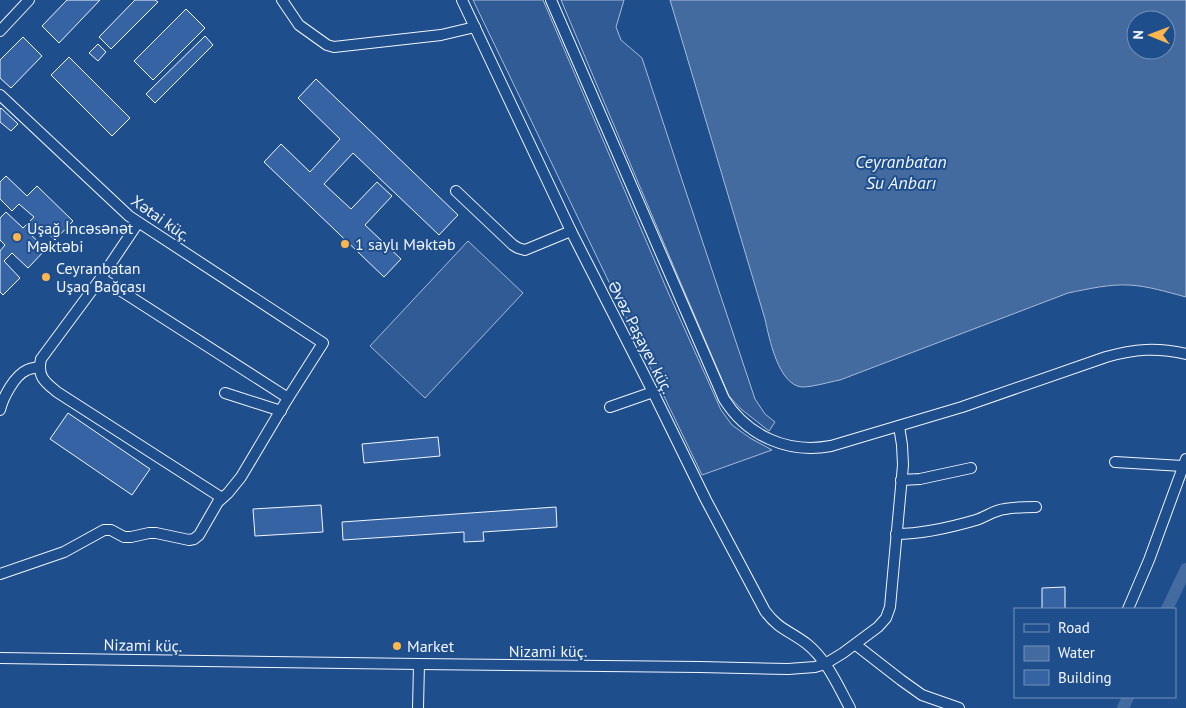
<svg xmlns="http://www.w3.org/2000/svg" width="1186" height="708" font-family="'PT Sans',sans-serif">
<style>
.built{fill:#305b95;stroke:#a8bbd7}
.water{fill:#446ba0;stroke:#a8bbd7;fill-rule:evenodd}
.lines{fill:none;stroke-linecap:round;stroke-linejoin:round}
.canal{stroke:#446ba0;stroke-width:12}
.building{fill:#3563a3;stroke:#f2f6ff}
.street-casing{stroke:#f2f6ff;stroke-width:12}
.street{stroke:#1f4e8c;stroke-width:10}
.poi-dot{fill:#ffb74d;stroke:#1f4e8c;stroke-width:2}
.labels{text-anchor:middle;stroke-width:4;stroke-linejoin:round;paint-order:stroke}
.street-label{font-size:16px;fill:#f2f6ff;stroke:#1f4e8c}
.poi-label{font-size:16px;fill:#f2f6ff;stroke:#1f4e8c;text-anchor:start}
.water-label{font-size:18px;font-style:italic;fill:#f2f6ff;stroke:#1f4e8c}
</style>
<rect width="100%" height="100%" fill="#1f4e8c"/>
<g class="built">
<polygon points="473,0 543,0 668,292 721,410 732,425 750,438 772,450 702,475"/>
<polygon points="561,0 624,0 616,27 621,40 642,58 683,183 755,399 765,414 775,422 769,431 741,409 729,396 679,279"/>
<polygon points="468,241 523,293 425,398 370,346"/>
</g>
<path class="water" d="M670,0h516v297c-19,-5 -38,-11 -57,-12 -20,-1 -41,4 -61,8l-228,87c-11,2 -27,7 -38,7 -24,-2 -33,-50 -37,-68zM1136,20h30v30h-30z"/>
<g class="lines">
<g class="canal">
<polyline points="1167,609 1186,569"/>
<polyline points="1123,708 1128,697"/>
</g>
</g>
<g class="building">
<polygon points="67,0 100,0 59,43 42,26"/>
<polygon points="135,0 155,0 158,2 111,49 99,37"/>
<polygon points="186,9 205,28 153,80 134,61"/>
<polygon points="205,36 213,45 155,103 146,94"/>
<polygon points="23,37 42,56 11,88 0,78 0,60"/>
<polygon points="98,44 106,52 98,61 89,53"/>
<polygon points="69,57 130,118 112,136 51,75"/>
<polygon points="316,79 458,215 439,235 353,153 324,184 351,209 377,182 392,196 365,225 401,259 384,277 264,162 281,144 310,172 340,139 298,98"/>
<polygon points="1,108 18,124 11,131 0,122 0,109"/>
<polygon points="6,176 27,196 37,186 73,221 55,240 39,225 30,234 46,249 28,268 12,253 4,261 20,278 3,295 0,292 0,251 5,245 0,240 0,218 6,212 23,228 34,217 19,204 12,211 0,199 0,182"/>
<polygon points="68,413 150,469 132,495 50,439"/>
<polygon points="438,437 440,456 364,463 362,444"/>
<polygon points="321,505 323,532 255,536 253,509"/>
<polygon points="556,507 557,527 483,532 484,541 464,542 464,532 343,540 342,522"/>
<polygon points="1065,587 1065,609 1042,609 1042,588"/>
</g>
<g class="lines">
<g class="street-casing">
<g id="street">
<polyline points="282,0 299,25 327,45 334,47 441,35 475,27"/>
<path d="M462,0l109,231 82,161 53,108 59,111c13,18 25,20 42,33 20,16 31,42 43,64"/>
<path d="M551,0l173,399c23,37 64,55 107,47l131,-39 144,-50c28,-8 51,-10 80,-3"/>
<polyline points="0,31 29,0"/>
<polyline points="0,95 129,216 323,343 288,398 241,477 228,493 218,502 199,535 194,539 189,540 156,533 149,533 131,537 124,537 111,530 104,530 64,552 0,574"/>
<polyline points="456,191 513,245 518,248 525,250 571,231"/>
<path d="M138,223l-37,55 -60,81c-4,18 4,23 16,33l165,106"/>
<polyline points="101,278 288,398"/>
<polyline points="225,393 281,411"/>
<polyline points="610,407 653,392"/>
<path d="M0,410c3,-13 15,-35 27,-40 4,-2 8,-2 12,-3"/>
<polyline points="1115,462 1183,466"/>
<polyline points="901,480 920,479 971,468"/>
<path d="M896,534c25,0 56,-7 80,-14 10,-3 18,-10 29,-11 10,-2 21,-2 31,-2"/>
<polyline points="1128,609 1149,560 1186,459"/>
<polyline points="856,645 901,680 922,695 959,708"/>
<polyline points="0,658 419,664 700,667 788,669 815,667 825,664 843,653 878,627 886,618 890,607 903,465 902,445 899,426"/>
<polyline points="418,708 419,664"/>
</g>
</g>
<use href="#street" class="street"/>
</g>
<g class="poi-dot">
<circle cx="17" cy="237" r="5"/>
<circle cx="345" cy="244" r="5"/>
<circle cx="46" cy="277" r="5"/>
<circle cx="397" cy="646" r="5"/>
</g>
<g class="labels">
<g class="street-label">
<text transform="translate(161 218) rotate(35)" y="6">Xətai küç.</text>
<text transform="translate(641 337) rotate(63)" y="6">Əvəz Paşayev küç.</text>
<text transform="translate(143 645) rotate(1)" y="6">Nizami küç.</text>
<text x="548" y="657">Nizami küç.</text>
</g>
<g class="poi-label">
<text x="27" y="234">Uşağ İncəsənət<tspan x="27" dy="18">Məktəbi</tspan></text>
<text x="355" y="250">1 saylı Məktəb</text>
<text x="56" y="274">Ceyranbatan<tspan x="56" dy="18">Uşaq Bağçası</tspan></text>
<text x="407" y="652">Market</text>
</g>
<g class="water-label">
<text x="901" y="168">Ceyranbatan<tspan x="901" dy="21">Su Anbarı</tspan></text>
</g>
</g>
<rect x="1014" y="608" width="162" height="90" fill="#1f4e8c" stroke="#7391ba"/>
<rect x="1024" y="624" width="25" height="8" fill="#1f4e8c" stroke="#7391ba"/>
<text x="1058" y="633" font-size="15" fill="#f2f6ff">Road</text>
<rect x="1024" y="646" width="25" height="15" fill="#446ba0" stroke="#7391ba"/>
<text x="1058" y="658" font-size="15" fill="#f2f6ff">Water</text>
<rect x="1024" y="670" width="25" height="15" fill="#3563a3" stroke="#7391ba"/>
<text x="1058" y="683" font-size="15" fill="#f2f6ff">Building</text>
<g transform="translate(1151 35) rotate(271)"><circle r="24" fill="#1f4e8c" stroke="#7391ba"/>
<path d="M0-4L9 19L0 12L-9 19Z" fill="#ffb74d"/>
<text y="-8" font-size="14" font-weight="bold" text-anchor="middle" fill="#f2f6ff">N</text>
</g>
</svg>
